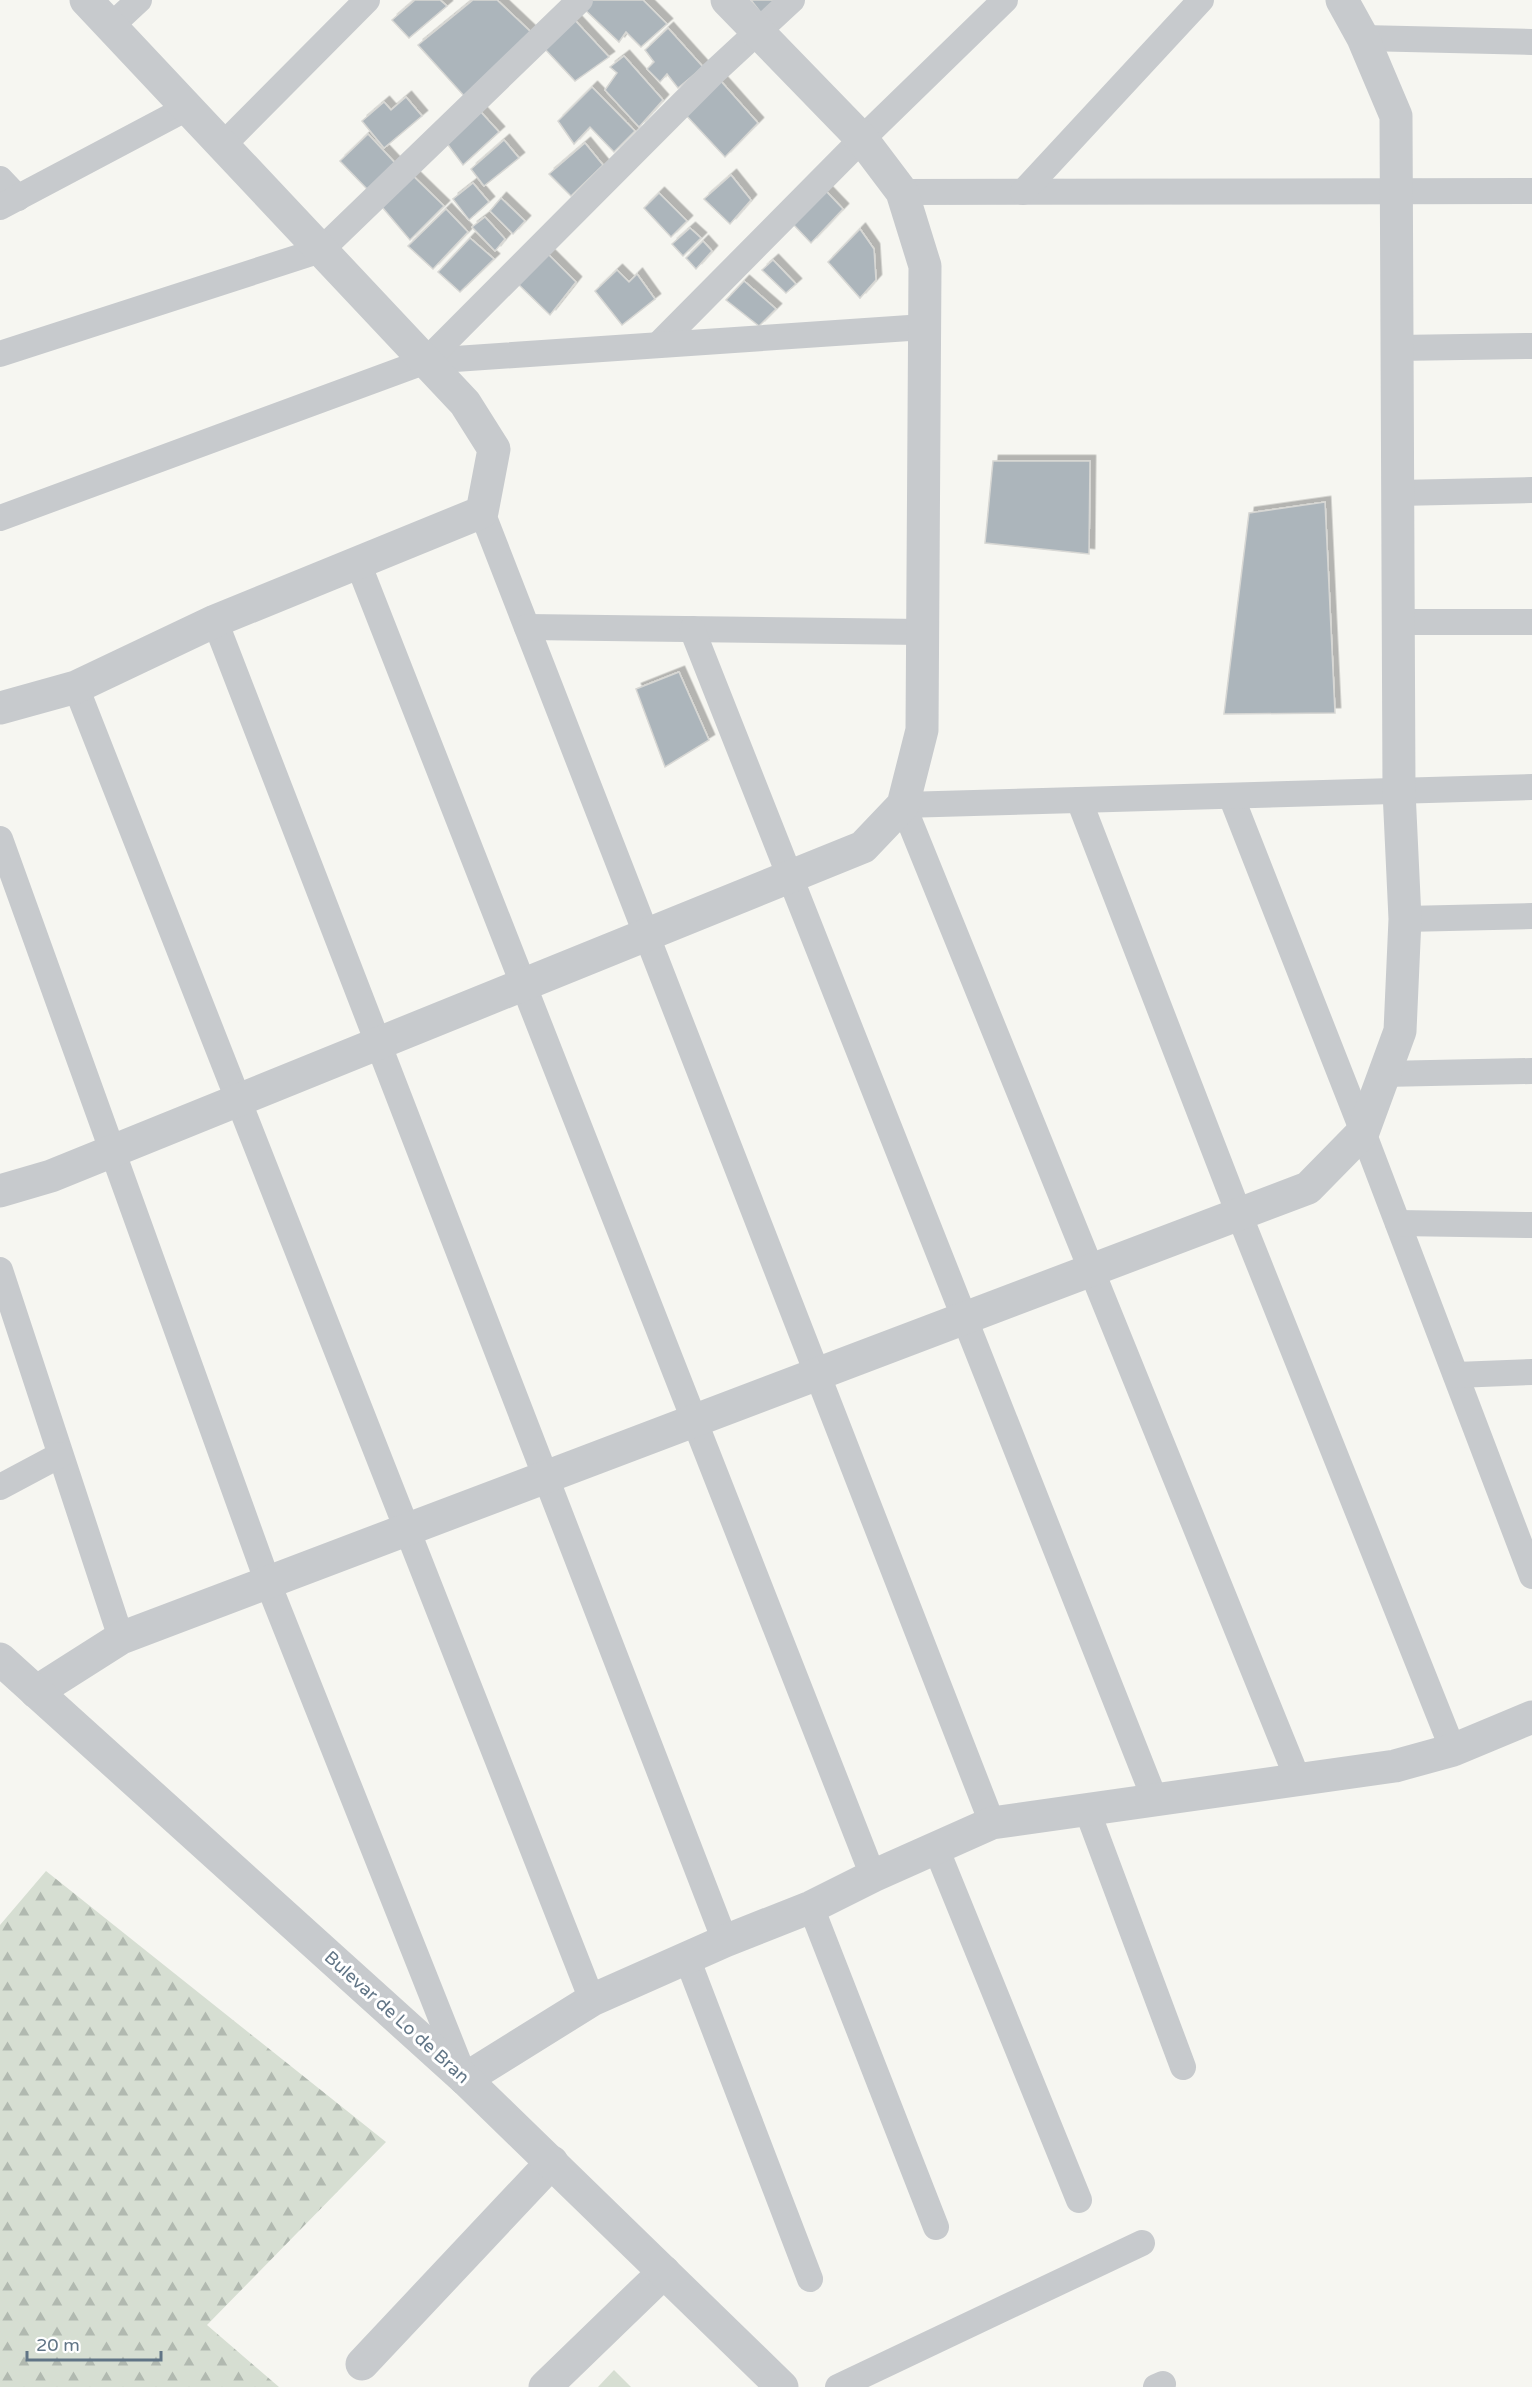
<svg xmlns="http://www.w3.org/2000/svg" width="1532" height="2387" font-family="'Varela Round',sans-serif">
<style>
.grass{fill:#d6ded2}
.forest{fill:url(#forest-firs)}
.building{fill:#acb5bb;stroke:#d7d7d4;stroke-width:1.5;filter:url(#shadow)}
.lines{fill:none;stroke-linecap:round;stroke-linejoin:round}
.service{stroke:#c7cacd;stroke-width:26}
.minor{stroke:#c7cacd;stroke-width:33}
.tertiary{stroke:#c7cacd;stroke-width:33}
.labels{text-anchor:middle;stroke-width:6;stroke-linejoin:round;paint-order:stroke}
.street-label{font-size:18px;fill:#617586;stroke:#fff}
</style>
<defs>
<pattern id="forest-firs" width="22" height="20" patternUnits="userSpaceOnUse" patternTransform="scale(1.5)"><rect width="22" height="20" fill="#d6ded2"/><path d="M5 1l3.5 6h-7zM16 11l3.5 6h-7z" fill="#b1b9b0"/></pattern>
<filter id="shadow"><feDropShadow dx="5.5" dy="-5.5" stdDeviation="0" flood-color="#0004"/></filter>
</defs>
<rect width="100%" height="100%" fill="#f6f6f1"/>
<polygon class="grass" points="614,2370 631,2387 598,2387"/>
<polygon class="forest" points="46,1871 386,2142 207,2325 279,2387 0,2387 0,1925"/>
<g class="building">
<polygon points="415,0 440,0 447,6 409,38 392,20"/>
<polygon points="473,0 497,0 533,34 466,98 418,45"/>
<polygon points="586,0 643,0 667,24 641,47 626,32 619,42 580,5"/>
<polygon points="751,0 784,0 765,18"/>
<polygon points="571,16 609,57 575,81 544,48"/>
<polygon points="668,28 703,67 678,88 667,74 660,82 647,69 654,62 645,50"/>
<polygon points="624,56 663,100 639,127 605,90 617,73 610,67"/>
<polygon points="719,79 758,123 725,157 684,113"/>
<polygon points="592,87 635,131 614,152 590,127 574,144 558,121"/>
<polygon points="406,97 422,116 384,148 362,121 384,102 391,110"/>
<polygon points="479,110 499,132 463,165 446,142"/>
<polygon points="368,134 396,164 368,190 340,161"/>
<polygon points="504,140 519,158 484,186 471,169"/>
<polygon points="585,143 603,165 571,196 549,174"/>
<polygon points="408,171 444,206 410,240 377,201"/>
<polygon points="731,175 751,200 730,224 704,199"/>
<polygon points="473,183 489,202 469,220 453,199"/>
<polygon points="825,190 843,209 811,243 792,223"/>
<polygon points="659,193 687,221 671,237 644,208"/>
<polygon points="501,198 525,221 513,234 490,211"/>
<polygon points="446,209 468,232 433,269 408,246"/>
<polygon points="485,217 505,239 495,251 472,227"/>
<polygon points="690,228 701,238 683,256 672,244"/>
<polygon points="860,229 874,249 876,280 860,298 828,262"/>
<polygon points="470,238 494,259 460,292 438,272"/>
<polygon points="703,241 712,251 696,269 686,258"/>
<polygon points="545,251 576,282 550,315 515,281"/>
<polygon points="773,260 796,284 786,293 762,270"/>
<polygon points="617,270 629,282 637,274 655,299 622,325 595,291"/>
<polygon points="744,281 776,309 759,326 726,300"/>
<polygon points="993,461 1090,461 1089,554 985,543"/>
<polygon points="1325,502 1335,713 1224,714 1249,513"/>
<polygon points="679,672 709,740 665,767 636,689"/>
</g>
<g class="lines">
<g class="service">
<polyline points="111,26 139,0"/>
<polyline points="1363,38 1532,42"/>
<polyline points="223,145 367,0"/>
<polyline points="0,179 18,198"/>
<polyline points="902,192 1532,191"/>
<polyline points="1023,192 1201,0"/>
<polyline points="0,207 187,108"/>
<polyline points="658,345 862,139 1005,0"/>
<polyline points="1397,348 1532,346"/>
<polyline points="0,354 321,250 580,0"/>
<polyline points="426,361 924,327"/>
<polyline points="1398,493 1532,490"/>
<polyline points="482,512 992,1823"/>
<polyline points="0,518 426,361 713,73 792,0"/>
<polyline points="358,563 873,1876"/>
<polyline points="215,621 725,1941"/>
<polyline points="1399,622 1532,622"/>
<polyline points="527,627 922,632"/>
<polyline points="692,629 1155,1800"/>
<polyline points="76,687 592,2000"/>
<polyline points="1231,796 1363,1132 1532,1576"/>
<polyline points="1079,800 1239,1214 1453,1750"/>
<polyline points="0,839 268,1583 464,2076"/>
<polyline points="1405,919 1532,916"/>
<polyline points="1383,1074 1532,1071"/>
<polyline points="1398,1223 1532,1225"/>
<polyline points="0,1270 121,1638"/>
<polyline points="1456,1375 1532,1372"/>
<polyline points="0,1487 60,1455"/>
<polyline points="1298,1780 903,805 1532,787"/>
<polyline points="1087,1810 1183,2067"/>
<polyline points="936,1848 1079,2200"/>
<polyline points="811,1907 936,2227"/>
<polyline points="687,1958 810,2279"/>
<polyline points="838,2387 1142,2243"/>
<polyline points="1156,2387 1163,2384"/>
</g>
<g class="minor">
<polyline points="0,708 76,687 215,621 482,512 494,449 465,403 86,0"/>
<polyline points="0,1191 51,1176 863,847 903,805 922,730 925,266 902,192 862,139 727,0"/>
<polyline points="36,1692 121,1638 1308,1188 1363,1132 1400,1031 1405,919 1399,791 1396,116 1363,38 1342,0"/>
<polyline points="465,2079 592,2000 725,1941 811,1907 873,1876 992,1823 1395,1766 1453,1750 1532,1717"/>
<polyline points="362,2364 552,2162"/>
<polyline points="545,2387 664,2272"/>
</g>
<polyline class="tertiary" points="0,1659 465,2079 782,2387"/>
</g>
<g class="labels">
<g class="street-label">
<text transform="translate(397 2017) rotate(42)" y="6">Bulevar de Lo de Bran</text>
</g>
</g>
<path d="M27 2351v9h134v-9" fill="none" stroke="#617586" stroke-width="3"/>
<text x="36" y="2351" font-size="18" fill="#617586" stroke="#ffffff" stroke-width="4.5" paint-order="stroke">20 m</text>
</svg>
